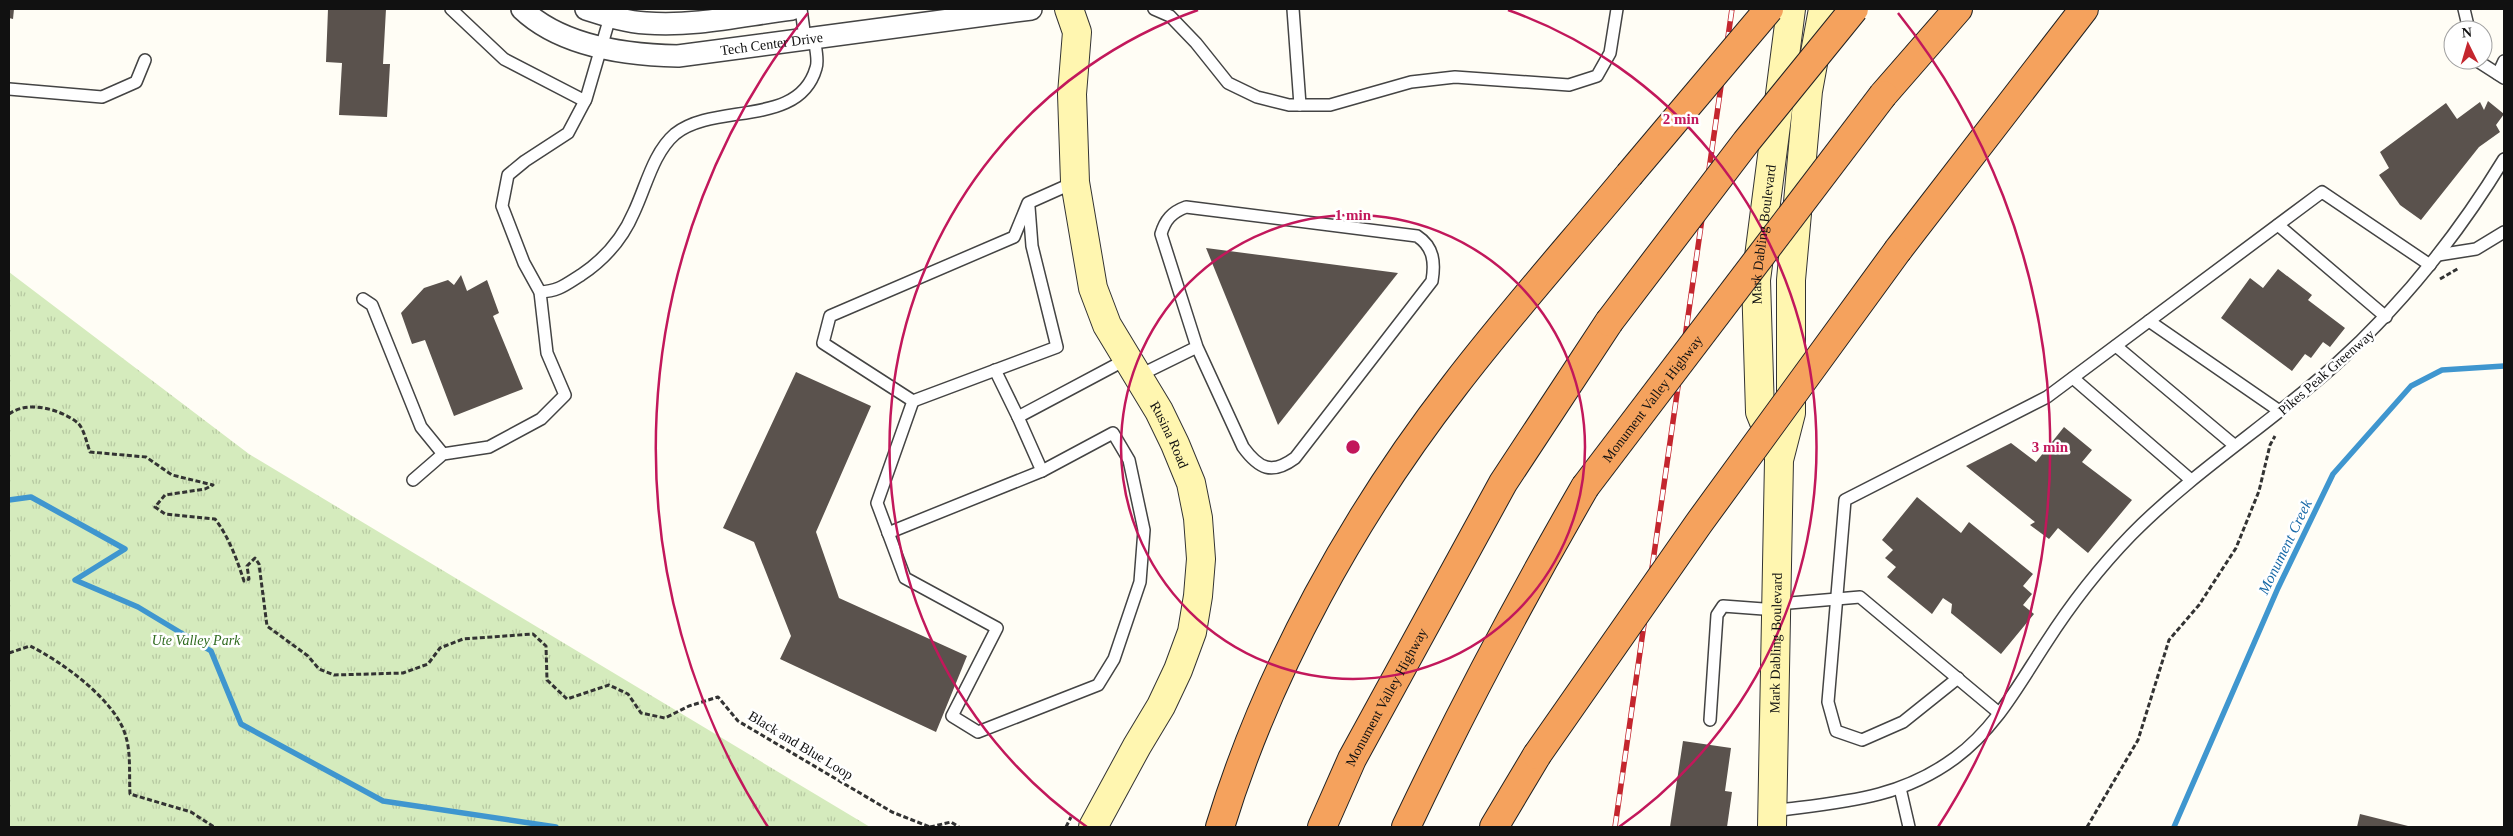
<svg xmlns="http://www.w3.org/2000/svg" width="2513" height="836" font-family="'Times New Roman',serif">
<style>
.park{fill:url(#park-tufts)}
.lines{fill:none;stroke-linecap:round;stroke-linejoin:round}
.stream{stroke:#3f96cf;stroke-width:5.5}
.building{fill:#5a524d}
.lane-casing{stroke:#444;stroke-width:14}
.street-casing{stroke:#444;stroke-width:24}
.secondary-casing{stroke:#333;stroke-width:30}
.highway-casing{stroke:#222;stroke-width:30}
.path{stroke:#333;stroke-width:3;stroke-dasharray:5 2.5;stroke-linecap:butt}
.lane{stroke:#fff;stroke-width:11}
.street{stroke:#fff;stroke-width:21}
.secondary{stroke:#fff6b0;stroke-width:28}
.highway{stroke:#f5a25d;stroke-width:28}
.rail-casing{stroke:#c4262e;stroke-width:5.5}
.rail{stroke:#fff;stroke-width:4;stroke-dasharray:11;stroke-linecap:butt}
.highway-bridge-casing{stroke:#222;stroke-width:30;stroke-linecap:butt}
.highway-bridge{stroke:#f5a25d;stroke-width:28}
.ring{fill:none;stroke:#c2185b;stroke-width:2.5}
.labels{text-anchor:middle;stroke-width:5;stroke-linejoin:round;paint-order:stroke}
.street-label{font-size:14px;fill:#111;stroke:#fff}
.park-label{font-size:14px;font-style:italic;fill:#2f6b1f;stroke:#fff}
.water-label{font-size:15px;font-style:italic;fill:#1768a6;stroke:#fff}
.centre{fill:#c2185b;stroke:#fff;stroke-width:2.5}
.ring-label{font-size:15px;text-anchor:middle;font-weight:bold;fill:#c2185b;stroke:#fff;stroke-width:5;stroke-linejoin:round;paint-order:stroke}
</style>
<defs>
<pattern id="park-tufts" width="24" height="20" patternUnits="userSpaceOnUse" patternTransform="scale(1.25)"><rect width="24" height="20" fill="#d5ebbd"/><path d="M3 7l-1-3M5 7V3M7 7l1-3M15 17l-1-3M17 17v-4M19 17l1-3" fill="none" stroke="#b6c8a1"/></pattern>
</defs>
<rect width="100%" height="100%" fill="#fffdf5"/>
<polygon class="park" points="9,272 249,454 870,827 9,827"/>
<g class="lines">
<g class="stream">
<polyline points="9,500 31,497 125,549 75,580 138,607 211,651 241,724 383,801 556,827"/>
<polyline points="2174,827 2278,588 2333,474 2411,386 2442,370 2504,366"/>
</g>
</g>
<g class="building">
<polygon points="9,9 14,9 13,19 9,18"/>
<polygon points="328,9 386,9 383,64 390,64 387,117 339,115 342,63 326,62"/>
<polygon points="2488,101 2504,114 2496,125 2500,132 2479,147 2421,220 2400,205 2379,175 2389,168 2380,152 2446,103 2457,119 2480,102 2484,110"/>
<polygon points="1206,248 1398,273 1278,425"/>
<polygon points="2278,269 2312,295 2308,300 2345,328 2330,347 2323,342 2311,358 2305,354 2292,371 2221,318 2250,278 2263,288"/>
<polygon points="461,275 467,291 487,280 499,313 493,316 523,389 454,416 425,340 412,344 401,313 424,288 448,280 454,285"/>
<polygon points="796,372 871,406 816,532 839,598 967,656 936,732 780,659 791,636 754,542 723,528"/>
<polygon points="2064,427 2092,450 2082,462 2132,500 2088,553 2058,528 2049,539 2030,525 2035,522 1966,466 2011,443 2036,462"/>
<polygon points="1917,497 1961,533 1969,522 2033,574 2023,586 2032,594 2023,605 2034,614 2001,654 1951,613 1952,604 1943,598 1932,614 1887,577 1896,567 1885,558 1893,550 1882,540"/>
<polygon points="1683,741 1731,748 1725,791 1732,792 1727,827 1670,827"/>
<polygon points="2360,814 2412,827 2357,827"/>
</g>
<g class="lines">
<g class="lane-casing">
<g id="lane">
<polyline points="451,9 504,59 585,101"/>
<polyline points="801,9 805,38"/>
<polyline points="1154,9 1170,16 1196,43 1228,83 1257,97 1289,105 1330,105 1411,82 1455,77 1569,85 1597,76 1610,53 1617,9"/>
<polyline points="1293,9 1300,105"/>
<polyline points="2464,9 2469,30"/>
<polyline points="2476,60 2504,78"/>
<polyline points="2498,74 2504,61"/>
<polyline points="9,89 102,97 136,82 145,60"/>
<polyline points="1075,182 1028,203 1014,237 830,316 823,343 913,401 877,503 905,578 997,628 952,716 978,732 1098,685 1114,659 1140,582 1144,530 1129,460 1113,433 1042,471 1018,417 1127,359"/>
<polyline points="2278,225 2386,317"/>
<polyline points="2438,255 2476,249 2504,232"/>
<path d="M540,292c19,-1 25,-7 41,-17 24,-16 42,-37 53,-63 12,-25 19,-59 41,-78 40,-32 124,-6 141,-66 3,-8 -1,-22 -2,-30"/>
<polyline points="363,299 372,305 421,427 443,454"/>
<polyline points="2149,321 2278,410"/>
<polyline points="2116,346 2234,445"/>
<polyline points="995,370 1018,417"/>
<path d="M1138,376l59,-29 -36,-113c4,-14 11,-22 25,-27l231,29c17,11 18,27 15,45l-137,177c-23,17 -36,11 -52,-11l-46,-100"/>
<polyline points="2073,378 2191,480"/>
<polyline points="913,401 1057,347 1032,246 1029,207"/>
<polyline points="413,480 443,454 489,447 541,419 565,395 547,353 540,292 524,263 502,206 508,175 525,161 568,133 586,99 610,17"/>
<polyline points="888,533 1042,471"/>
<polyline points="1777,604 1860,597 1999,713"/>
<polyline points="1958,678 1903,722 1862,740 1836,731 1828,702 1845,500 2047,397 2322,192 2430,265"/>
<polyline points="1710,720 1717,615 1723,606 1777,610"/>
<polyline points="1900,788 1909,827"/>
<path d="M1773,811c67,-9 125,-11 182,-53 41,-30 64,-74 91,-115 25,-39 53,-75 85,-108 62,-63 137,-110 203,-169 67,-60 123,-130 170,-207"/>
</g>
</g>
<g class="street-casing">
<g id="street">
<path id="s1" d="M522,9c40,38 104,46 156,47l353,-47"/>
<path d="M586,9c19,6 39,13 60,14 48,4 98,-8 146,-14"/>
</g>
</g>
<g class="secondary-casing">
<g id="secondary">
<path id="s2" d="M1069,9l8,23 -5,62 3,88 18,106 14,37 52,86 16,33 16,39 7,35 3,41 -3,37 -6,36 -14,38 -17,36 -24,40 -44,81"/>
<path id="s3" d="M1775,449l-15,-37 -4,-132 35,-271"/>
<path id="s4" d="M1772,827l7,-367 12,-47v-133l17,-189 15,-82"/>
</g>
</g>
<g class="highway-casing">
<g id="highway">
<polyline points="1883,95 1958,9"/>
<polyline points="1898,250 2084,9"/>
<path d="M1220,827c48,-157 134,-312 235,-442 55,-72 116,-140 174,-210"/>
<path id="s5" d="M1322,827l30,-68 151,-276 106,-161"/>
<path d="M1406,827c55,-116 115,-229 179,-340"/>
<polyline points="1494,827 1537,755"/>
</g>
</g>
<g class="path">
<polyline points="2440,279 2459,268"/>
<path d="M9,414c19,-14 51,-5 69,9 6,6 9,21 12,29l56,5 26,18 41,10 -8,4 -40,6 -10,12 10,7 50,5c14,18 22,41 29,62l5,-2 -2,-13 8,-8 4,6 8,62 41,30 11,13 15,6 69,-2 25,-9 12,-16 23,-9 70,-5 13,12 1,34 20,19 42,-14 19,9 13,19 24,5 24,-12 29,-9 20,24 154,91 38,15"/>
<path d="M9,653l21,-7c31,15 87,55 96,91 5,17 3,39 4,57l61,18 23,15"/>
<polyline points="930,827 951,822 959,827"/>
<polyline points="1066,827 1071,817"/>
<polyline points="2087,827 2138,740 2169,640 2199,605 2236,548 2259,491 2270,445 2275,436"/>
</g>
<use href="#lane" class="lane"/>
<use href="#street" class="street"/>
<use href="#secondary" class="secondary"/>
<use href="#highway" class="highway"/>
<g class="rail-casing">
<polyline id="rail" points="1615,827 1732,9"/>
</g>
<use href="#rail" class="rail"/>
<g class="highway-bridge-casing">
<g id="highway-bridge">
<polyline points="1629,175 1769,9"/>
<polyline points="1609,322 1746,142 1854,9"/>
<path id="s6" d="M1585,487l298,-392"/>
<polyline points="1537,755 1699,523 1898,250"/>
</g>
</g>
<use href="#highway-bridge" class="highway-bridge"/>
</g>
<g class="ring">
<circle cx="1353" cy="447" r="232"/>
<path d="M1087 827A464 464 0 0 1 1198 10M1508 10A464 464 0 0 1 1619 827"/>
<path d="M768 827A697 697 0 0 1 808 13M1898 13A697 697 0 0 1 1938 827"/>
</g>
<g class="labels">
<g class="street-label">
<text dy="5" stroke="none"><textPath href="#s1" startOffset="261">Tech Center Drive</textPath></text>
<text dy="5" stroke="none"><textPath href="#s3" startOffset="218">Mark Dabling Boulevard</textPath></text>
<text transform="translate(2326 372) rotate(-41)" y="5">Pikes Peak Greenway</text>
<text dy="5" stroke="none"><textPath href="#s6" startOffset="111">Monument Valley Highway</textPath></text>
<text dy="5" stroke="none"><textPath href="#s2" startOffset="448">Rusina Road</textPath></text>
<text dy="5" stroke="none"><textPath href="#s4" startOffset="184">Mark Dabling Boulevard</textPath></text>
<text dy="5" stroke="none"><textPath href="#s5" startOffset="145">Monument Valley Highway</textPath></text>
<text transform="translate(801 745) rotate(31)" y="5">Black and Blue Loop</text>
</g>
<g class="park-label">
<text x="196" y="645">Ute Valley Park</text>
</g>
<g class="water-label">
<text transform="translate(2285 547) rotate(-64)" y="5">Monument Creek</text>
</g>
</g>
<circle cx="1353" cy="447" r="8" class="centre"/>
<g class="ring-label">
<text x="1681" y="124">2 min</text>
<text x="1353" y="220">1 min</text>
<text x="2050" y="452">3 min</text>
</g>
<rect width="2513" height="836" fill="none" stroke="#111111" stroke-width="20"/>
<g transform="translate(2468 45) rotate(355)"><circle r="24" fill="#ffffff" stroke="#a0a0a0"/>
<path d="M0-4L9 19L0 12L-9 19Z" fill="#c4262e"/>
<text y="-8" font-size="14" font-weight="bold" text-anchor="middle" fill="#111111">N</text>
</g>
</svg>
